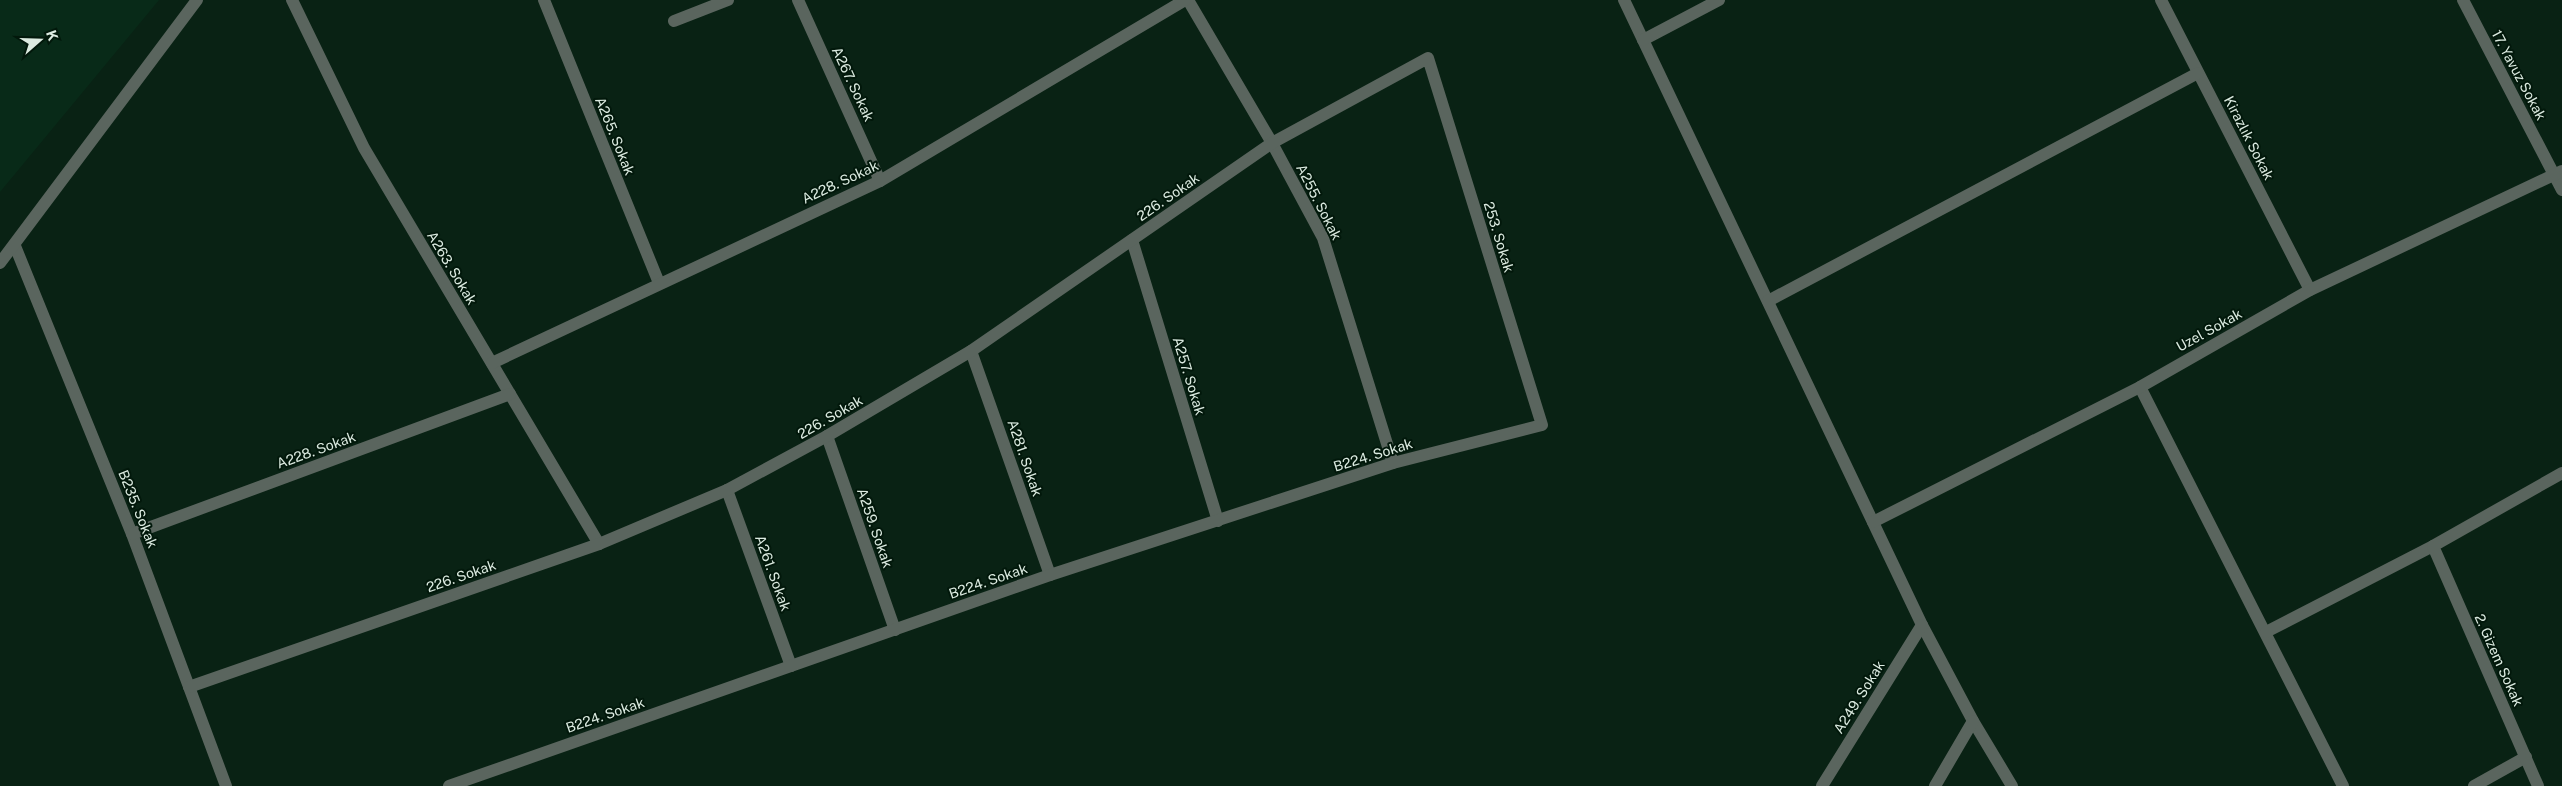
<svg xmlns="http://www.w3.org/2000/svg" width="2562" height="786" font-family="'Public Sans',sans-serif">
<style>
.built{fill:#082a18}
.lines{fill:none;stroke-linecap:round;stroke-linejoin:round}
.minor{stroke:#5a655e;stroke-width:12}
.labels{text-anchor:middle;stroke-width:4;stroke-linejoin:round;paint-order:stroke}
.street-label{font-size:14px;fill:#dcebe1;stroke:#02180b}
</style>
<rect width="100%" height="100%" fill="#092214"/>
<polygon class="built" points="0,0 159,0 0,192"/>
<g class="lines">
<g class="minor">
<polyline points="292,0 364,148 599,544"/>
<polyline points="544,0 659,283"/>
<polyline points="798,0 880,181"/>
<polyline points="1188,0 1272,143 1323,238 1393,463"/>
<polyline points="1624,0 1922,625 1973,721 2012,786"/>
<polyline points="2161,0 2310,290"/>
<polyline points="2463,0 2562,190"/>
<polyline points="674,21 728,0"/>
<polyline points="1643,40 1719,0"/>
<polyline points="1132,240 1218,521"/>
<polyline points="15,246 132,534 226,786"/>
<polyline points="0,263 197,0"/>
<polyline points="1768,301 2198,73"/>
<polyline points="971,351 1050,575"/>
<polyline points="492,363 880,181 1185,0"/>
<polyline points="2140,387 2343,786"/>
<polyline points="827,436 895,630"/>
<polyline points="727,490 791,666"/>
<polyline points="1873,522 2140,387 2310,290 2562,171"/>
<polyline points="132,534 510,394"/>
<polyline points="2266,632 2433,546"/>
<polyline points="189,687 599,544 727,490 827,436 971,351 1272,143 1428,58 1542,425 1393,463 1050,575 449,786"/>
<polyline points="1822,786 1922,625"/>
<polyline points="1935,786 1973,721"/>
<polyline points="2474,786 2526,757"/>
<polyline points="2538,786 2433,546 2562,473"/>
</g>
</g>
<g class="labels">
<g class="street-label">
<text transform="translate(2519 75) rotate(62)" y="5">17. Yavuz Sokak</text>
<text transform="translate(853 84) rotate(65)" y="5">A267. Sokak</text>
<text transform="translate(615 136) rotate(68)" y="5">A265. Sokak</text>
<text transform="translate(2249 138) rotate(63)" y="5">Kirazlık Sokak</text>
<text transform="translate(840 182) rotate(-25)" y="5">A228. Sokak</text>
<text transform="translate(1168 197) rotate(-35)" y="5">226. Sokak</text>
<text transform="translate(1319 202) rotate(63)" y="5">A255. Sokak</text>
<text transform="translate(1499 237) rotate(73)" y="5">253. Sokak</text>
<text transform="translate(452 268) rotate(59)" y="5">A263. Sokak</text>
<text transform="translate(2209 330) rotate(-29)" y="5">Uzel Sokak</text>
<text transform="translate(1189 376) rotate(73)" y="5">A257. Sokak</text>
<text transform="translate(830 417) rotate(-30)" y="5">226. Sokak</text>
<text transform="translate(316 450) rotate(-20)" y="5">A228. Sokak</text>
<text transform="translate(1373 455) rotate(-17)" y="5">B224. Sokak</text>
<text transform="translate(1025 458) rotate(71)" y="5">A281. Sokak</text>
<text transform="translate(138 509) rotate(68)" y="5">B235. Sokak</text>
<text transform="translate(875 528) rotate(71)" y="5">A259. Sokak</text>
<text transform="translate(773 573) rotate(70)" y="5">A261. Sokak</text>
<text transform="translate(461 576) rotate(-19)" y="5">226. Sokak</text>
<text transform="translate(988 581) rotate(-19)" y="5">B224. Sokak</text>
<text transform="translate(2499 660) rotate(66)" y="5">2. Gizem Sokak</text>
<text transform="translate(1859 697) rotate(-58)" y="5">A249. Sokak</text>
<text transform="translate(605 715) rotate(-19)" y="5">B224. Sokak</text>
</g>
</g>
<g transform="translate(40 40) rotate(70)" stroke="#02180b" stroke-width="4" paint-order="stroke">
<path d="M0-4L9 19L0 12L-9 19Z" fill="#dcebe1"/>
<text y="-8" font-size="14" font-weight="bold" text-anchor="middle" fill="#dcebe1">K</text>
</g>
</svg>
